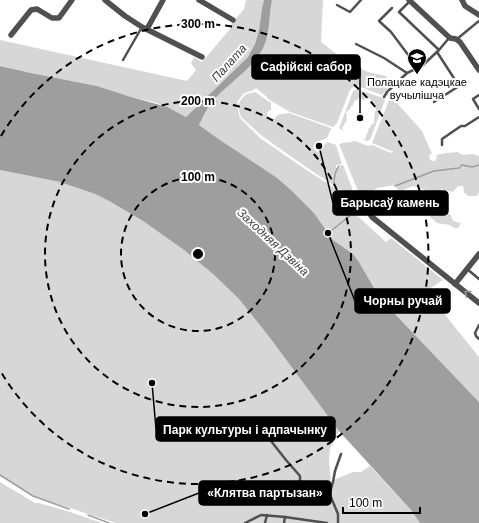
<svg xmlns="http://www.w3.org/2000/svg" width="479" height="523" font-family="Helvetica,sans-serif">
<style>
.green{fill:#d7d7d7}
.water{fill:#9e9e9e}
.lines{fill:none;stroke-linecap:round;stroke-linejoin:round}
.stream{stroke:#9e9e9e;stroke-width:1.5}
.lane{stroke:#505050;stroke-width:2.5}
.street{stroke:#505050;stroke-width:5.5}
.oneway{stroke:#969696}
.ring{fill:none;stroke:#000;stroke-width:2;stroke-dasharray:7 5}
.labels{text-anchor:middle;stroke-width:4;stroke-linejoin:round;paint-order:stroke}
.poi-label{font-size:11px;fill:#000;stroke:#fff}
.water-label{font-size:12px;font-style:italic;fill:#3f3f3f;stroke:#fff}
.centre{fill:#000;stroke:#fff;stroke-width:2}
.ring-label{font-size:12px;text-anchor:middle;font-weight:bold;fill:#000;stroke:#fff;stroke-width:4;stroke-linejoin:round;paint-order:stroke}
.leader{fill:none;stroke:#000;stroke-width:1.5}
.callout-dot{fill:#000;stroke:#fff;stroke-width:1.5}
.callout{fill:#000;stroke:#000;stroke-width:1.5}
.callout-label{font-size:12px;text-anchor:middle;font-weight:bold;fill:#fff}
</style>
<rect width="100%" height="100%" fill="#fff"/>
<g class="green">
<polygon points="246,0 264,0 262,8 259,30 255,44 248,57 186,117 157,103 128,96 97,86 31,73 0,66 0,40 187,81 196,70 191,63 194,57 202,62 230,29 231,24 244,9"/>
<path d="M272,0h51l-2,42 27,21 20,9 18,4 5,9 -9,10 -24,-9h-4l-4,4 -13,33 -4,4 -43,-15 -22,-13 -1,-2 -11,-9 -2,2 -7,2 -4,2 -5,7 -1,5 3,12 20,20 45,31 39,25 9,2 -4,5h-2l1,5h2l1,4 35,32 5,-4 52,42 -17,11 53,66v45l-86,-90 -19,-24 -15,-26 -6,-8 -20,-14 -19,-27 -23,-23 -15,-13 -56,-37 -21,-15c4,-8 7,-15 12,-22 17,-20 42,-33 53,-57 6,-13 5,-32 8,-46z"/>
<polygon points="357,89 383,98 385,100 370,140 367,141 363,139 366,138 366,136 367,133 368,132 368,131 369,128 370,128 371,125 374,123 374,119 375,116 374,116 376,109 375,108 376,105 371,103 371,99 366,98 364,100 358,98 357,101 355,100 352,107 351,106 350,109 346,112 347,116 346,118 347,119 346,122 344,123 345,124 342,128 343,131 339,128 340,126 353,91"/>
<path d="M255,92l16,11v7c-5,1 -5,6 -2,9 4,1 7,0 8,-4l12,-2 42,15v1l-4,9 -12,5 -2,5 3,3 3,1 6,-8 3,-2 8,3 6,19 -6,1v3h4v-2l3,-1 9,23v5l-13,-4 -33,-22 -44,-31 -21,-19 -3,-11 2,-5 4,-5 3,-2z"/>
<path d="M387,92l35,39 10,23 -3,1 1,5 3,1h2l2,-4 -1,-2 10,-2 12,-1 4,3 11,-1 6,2v36l-2,4h-9l-4,-4 -1,-6h-5l-5,6 -12,-3v4l-4,4 -3,8 4,7 12,2 3,7 8,2 -3,5h-4l-4,-3 -13,-2 -7,-6v-4c-9,-1 -16,-1 -22,-9l5,-3 10,1 1,-9 2,-3 -13,-4 -10,4h-5l-3,-5 -18,3 -9,6 -8,2 -21,-52c5,-2 10,-1 16,-3l13,5 4,-1 19,8 3,-1 -22,-9 17,-43z"/>
<polygon points="0,170 60,182 95,194 109,201 143,221 184,250 213,274 239,299 267,334 339,431 330,449 329,460 331,481 353,472 361,472 370,466 411,510 420,523 116,523 33,496 0,475"/>
<polygon points="0,482 35,503 39,503 67,511 102,523 0,523"/>
</g>
<path class="water" d="M264,0h8c-3,14 -2,33 -8,46 -11,24 -36,37 -53,57 -5,7 -8,14 -12,22l21,15 56,37 15,13 23,23 19,27 20,14 6,8 15,26 19,24 86,90v121h-59l-9,-13 -72,-79 -72,-97 -28,-35 -26,-25 -29,-24 -41,-29 -34,-20 -14,-7 -35,-12 -60,-12v-104l31,7 66,13 31,10 39,11 19,10 62,-60 7,-13 4,-14 3,-22z"/>
<g class="lines">
<g class="stream">
<path d="M334,184c0,-7 1,-13 5,-18"/>
<polyline points="395,186 434,171 459,168 462,165 472,167 479,165"/>
<polyline points="327,234 351,215"/>
<polyline points="0,475 33,496 69,509"/>
<polyline points="88,515 109,523"/>
</g>
<g class="lane">
<polyline points="410,1 399,12 439,50"/>
<polyline points="337,5 350,12 361,0"/>
<polyline points="392,8 379,21 391,32 418,68"/>
<polyline points="457,39 479,21"/>
<polyline points="356,44 384,58 407,73"/>
<polyline points="123,60 142,27"/>
<polyline points="479,95 473,99 479,109"/>
<polyline points="384,97 387,92 407,73 422,66 439,50 449,38"/>
<polyline points="434,102 459,86 437,52"/>
<polyline points="442,145 442,139 461,126 465,126 479,117"/>
<polyline points="467,269 479,279"/>
<polyline points="479,325 475,333 476,336 479,339"/>
<polyline points="256,422 286,460 300,476 300,480 294,487"/>
<polyline points="245,523 261,515 285,517 327,523"/>
<polyline points="265,523 267,515"/>
<polyline points="284,523 285,517"/>
<polyline points="338,523 338,514 330,495 331,489 333,482 335,471 341,454"/>
</g>
<g class="street">
<polyline points="105,0 125,16 142,27 202,57"/>
<polyline points="199,0 233,20"/>
<polyline points="409,0 450,38 456,39 460,42 479,70"/>
<polyline points="462,0 465,6 479,15"/>
<polyline points="147,29 163,0"/>
<polyline points="11,35 31,10 37,9 52,18 59,18 72,0"/>
<polyline points="366,208 372,217 479,303"/>
<polyline points="455,284 479,254"/>
</g>
</g>
<defs><path id="oneway-chevron" d="M-2-3.5L2.5 0L-2 3.5" fill="none" stroke-width="1.6" stroke-linecap="round" stroke-linejoin="round"/></defs>
<use class="oneway" href="#oneway-chevron" transform="translate(467 293) rotate(-141)"/>
<g class="ring">
<circle cx="198" cy="254" r="77"/>
<circle cx="198" cy="254" r="153"/>
<path d="M1 136A230 230 0 1 1 1 372"/>
</g>
<defs>
<g id="university-pin" transform="scale(1)"><path d="M0 17L-7.5 6A9.5 9.5 0 1 1 7.5 6Z" fill="#000" stroke="#fff"/><path d="M0-5L7-2L0 1L-7-2ZM-4 1L0 2.5L4 1V4Q0 6-4 4Z" fill="#fff"/></g>
</defs>
<g fill-rule="evenodd">
<use href="#university-pin" x="417" y="58"/>
</g>
<g class="labels">
<g class="poi-label">
<text x="417" y="86">Полацкае кадэцкае<tspan x="417" dy="13">вучылішча</tspan></text>
</g>
<g class="water-label">
<text transform="translate(229 63) rotate(-48)" y="4">Палата</text>
<text transform="translate(273 242) rotate(43)" y="4">Заходняя Дзвіна</text>
</g>
</g>
<circle cx="198" cy="254" r="6" class="centre"/>
<g class="ring-label">
<text x="198" y="28">300 m</text>
<text x="198" y="105">200 m</text>
<text x="198" y="181">100 m</text>
</g>
<path class="leader" d="M360 118L360 67M319 146L333 203M328 233L355 301M152 383L156 429M145 514L199 493"/>
<g class="callout-dot">
<circle cx="360" cy="118" r="4"/>
<circle cx="319" cy="146" r="4"/>
<circle cx="328" cy="233" r="4"/>
<circle cx="152" cy="383" r="4"/>
<circle cx="145" cy="514" r="4"/>
</g>
<g class="callout">
<rect x="252" y="55" width="108" height="24" rx="4"/>
<rect x="333" y="191" width="115" height="24" rx="4"/>
<rect x="355" y="289" width="95" height="24" rx="4"/>
<rect x="156" y="417" width="179" height="24" rx="4"/>
<rect x="199" y="481" width="132" height="24" rx="4"/>
</g>
<g class="callout-label">
<text x="306" y="71">Сафійскі сабор</text>
<text x="390" y="207">Барысаў камень</text>
<text x="403" y="305">Чорны ручай</text>
<text x="245" y="434">Парк культуры і адпачынку</text>
<text x="265" y="497">«Клятва партызан»</text>
</g>
<path d="M343 507v6h77v-6" fill="none" stroke="#000000" stroke-width="2"/>
<text x="349" y="507" font-size="12" fill="#000000" stroke="#ffffff" stroke-width="3" paint-order="stroke">100 m</text>
</svg>
